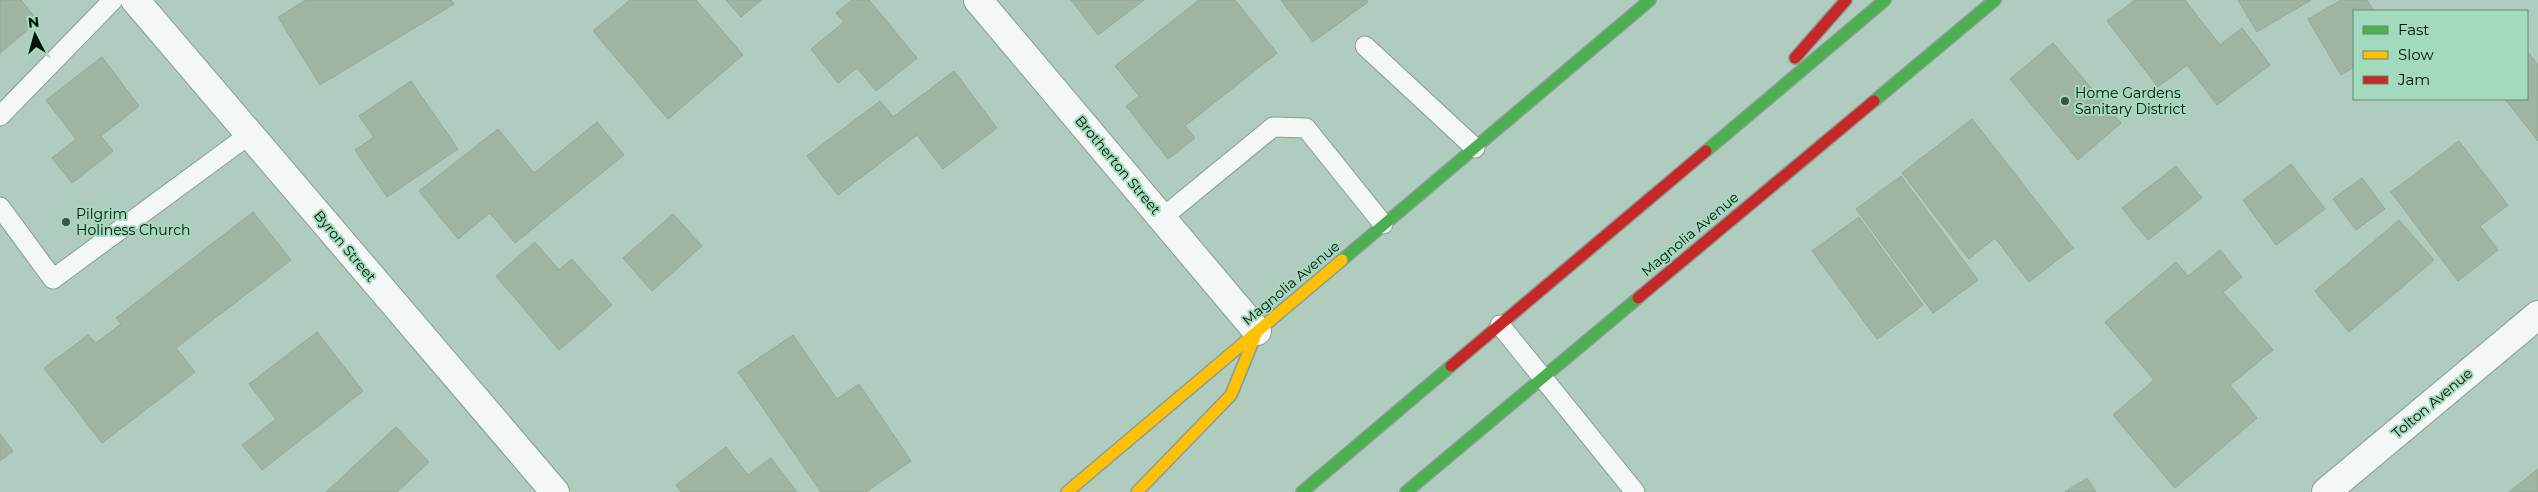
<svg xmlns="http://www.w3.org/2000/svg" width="2538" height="492" font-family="Montserrat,sans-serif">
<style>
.building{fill:#9fb5a4;stroke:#94a79a}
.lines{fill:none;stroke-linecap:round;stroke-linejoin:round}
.lane-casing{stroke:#879d93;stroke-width:21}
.street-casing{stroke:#879d93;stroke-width:30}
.fast-casing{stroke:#879d93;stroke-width:14}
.slow-casing{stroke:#879d93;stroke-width:14}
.jam-casing{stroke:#879d93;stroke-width:14}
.lane{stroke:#f3f7f5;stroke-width:19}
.street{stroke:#f3f7f5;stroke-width:28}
.fast{stroke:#4caf50;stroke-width:11}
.slow{stroke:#ffc107;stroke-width:11}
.jam{stroke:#c62828;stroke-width:11}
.poi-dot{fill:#3e5248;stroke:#a3d9bd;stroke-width:2}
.labels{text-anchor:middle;stroke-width:4;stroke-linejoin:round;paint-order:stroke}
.poi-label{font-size:14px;fill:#001108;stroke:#a3d9bd;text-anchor:start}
.street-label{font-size:14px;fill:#001108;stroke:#a3d9bd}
</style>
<rect width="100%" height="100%" fill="#b0ccbe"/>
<g class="building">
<polygon points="0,0 21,0 38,21 0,53"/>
<polygon points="306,0 451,0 454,4 320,85 278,17"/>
<polygon points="630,0 696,0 743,55 668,119 593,31"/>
<polygon points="726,0 761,0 741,17"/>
<polygon points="852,0 869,0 917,58 876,91 857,68 838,83 811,49 844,22 836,13"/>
<polygon points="1071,0 1144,0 1098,35"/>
<polygon points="1199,0 1235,0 1277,53 1185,126 1195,138 1168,159 1126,106 1139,96 1115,66"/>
<polygon points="1281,0 1367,0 1368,2 1313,42"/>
<polygon points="2135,0 2185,0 2220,45 2242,28 2270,65 2217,105 2187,65 2158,87 2107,21"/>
<polygon points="2238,0 2311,0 2257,32"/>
<polygon points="2341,0 2367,0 2374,11 2354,11 2354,67 2341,75 2308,19"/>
<polygon points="2053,43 2121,123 2078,160 2010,79"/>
<polygon points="2527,51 2538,65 2538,141 2505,99 2527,99"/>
<polygon points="102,57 139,106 101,136 113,151 72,183 52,158 76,139 46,100"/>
<polygon points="954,71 997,128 943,169 917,135 838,195 807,156 880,101 893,117"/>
<polygon points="411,81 458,149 387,197 355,150 374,137 359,116"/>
<polygon points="1972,119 2073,248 2029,282 1995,238 1969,259 1902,173"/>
<polygon points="597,122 624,155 515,243 490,213 458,239 419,191 498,129 534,173"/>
<polygon points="2459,141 2508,205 2480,226 2498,250 2458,281 2391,192"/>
<polygon points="2291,164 2325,209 2276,245 2243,200"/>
<polygon points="2176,166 2202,198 2148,240 2122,208"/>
<polygon points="1901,176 1978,280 1933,313 1856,209"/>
<polygon points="2362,178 2385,209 2356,230 2333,199"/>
<polygon points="253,212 291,260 176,348 195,372 102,443 44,368 88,335 96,343 121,324 116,318"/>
<polygon points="673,214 702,246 652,291 623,258"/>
<polygon points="1859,217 1923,305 1877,339 1812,251"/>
<polygon points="2399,220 2434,260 2349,332 2315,291"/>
<polygon points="535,242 559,270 572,259 612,305 559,350 496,276"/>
<polygon points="2220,250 2242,277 2223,292 2273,350 2230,385 2257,418 2175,488 2113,415 2154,380 2105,322 2176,262 2188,276"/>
<polygon points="317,332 363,391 262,470 242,445 276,419 249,384"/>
<polygon points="793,335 837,399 859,384 911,461 866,492 821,492 738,372"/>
<polygon points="396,427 429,462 397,492 326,492"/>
<polygon points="0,434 13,451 0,461"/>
<polygon points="726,447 748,475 771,458 797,492 681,492 676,485"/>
<polygon points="2538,469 2538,492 2509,492"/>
<polygon points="2087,478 2096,492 2065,492"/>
</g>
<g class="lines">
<g class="lane-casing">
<g id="lane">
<polyline points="1365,46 1475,148"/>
<polyline points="0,116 113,0"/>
<polyline points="0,207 53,279 250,134"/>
<polyline points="1162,218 1273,127 1306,128 1383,224"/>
<polyline points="1500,325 1635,492"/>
</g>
</g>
<g class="street-casing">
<g id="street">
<polyline points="135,0 555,492"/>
<polyline points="978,0 1257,331"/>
<polyline points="2326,492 2538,315"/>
</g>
</g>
<g class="fast-casing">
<g id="fast">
<polyline points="1874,101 1995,0"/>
<polyline points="1706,151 1885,0"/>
<polyline points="1342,260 1650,0"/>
<polyline points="1302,492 1451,366"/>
<polyline points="1406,492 1638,298"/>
</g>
</g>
<g class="slow-casing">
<g id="slow">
<polyline points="1067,492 1342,260"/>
<polyline points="1137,492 1231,395 1256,334"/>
</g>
</g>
<g class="jam-casing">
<g id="jam">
<polyline points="1795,58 1846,0"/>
<polyline points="1638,298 1874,101"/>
<polyline points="1451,366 1706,151"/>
</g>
</g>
<use href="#lane" class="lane"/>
<use href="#street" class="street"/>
<use href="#fast" class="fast"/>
<use href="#slow" class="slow"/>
<use href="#jam" class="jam"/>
</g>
<g class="poi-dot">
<circle cx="2065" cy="101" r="5"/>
<circle cx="66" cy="222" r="5"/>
</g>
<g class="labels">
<g class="poi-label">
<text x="2075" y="98">Home Gardens<tspan x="2075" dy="16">Sanitary District</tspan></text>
<text x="76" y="219">Pilgrim<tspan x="76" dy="16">Holiness Church</tspan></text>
</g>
<g class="street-label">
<text transform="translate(1118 165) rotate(50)" y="5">Brotherton Street</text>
<text transform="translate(1690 234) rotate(-40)" y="5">Magnolia Avenue</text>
<text transform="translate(345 246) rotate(50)" y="5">Byron Street</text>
<text transform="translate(1291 283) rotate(-40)" y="5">Magnolia Avenue</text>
<text transform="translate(2432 403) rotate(-40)" y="5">Tolton Avenue</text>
</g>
</g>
<rect x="2353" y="10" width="175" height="90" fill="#a3d9bd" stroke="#628975"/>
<rect x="2363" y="26" width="25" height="8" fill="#4caf50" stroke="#628975"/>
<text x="2398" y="35" font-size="15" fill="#001108">Fast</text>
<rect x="2363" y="51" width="25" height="8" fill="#ffc107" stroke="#628975"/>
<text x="2398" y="60" font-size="15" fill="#001108">Slow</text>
<rect x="2363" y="76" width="25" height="8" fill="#c62828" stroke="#628975"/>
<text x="2398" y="85" font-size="15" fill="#001108">Jam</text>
<g transform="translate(35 35) rotate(354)" stroke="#a3d9bd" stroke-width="4" paint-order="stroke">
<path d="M0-4L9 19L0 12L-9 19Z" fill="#001108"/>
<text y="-8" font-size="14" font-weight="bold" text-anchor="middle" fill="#001108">N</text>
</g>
</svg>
